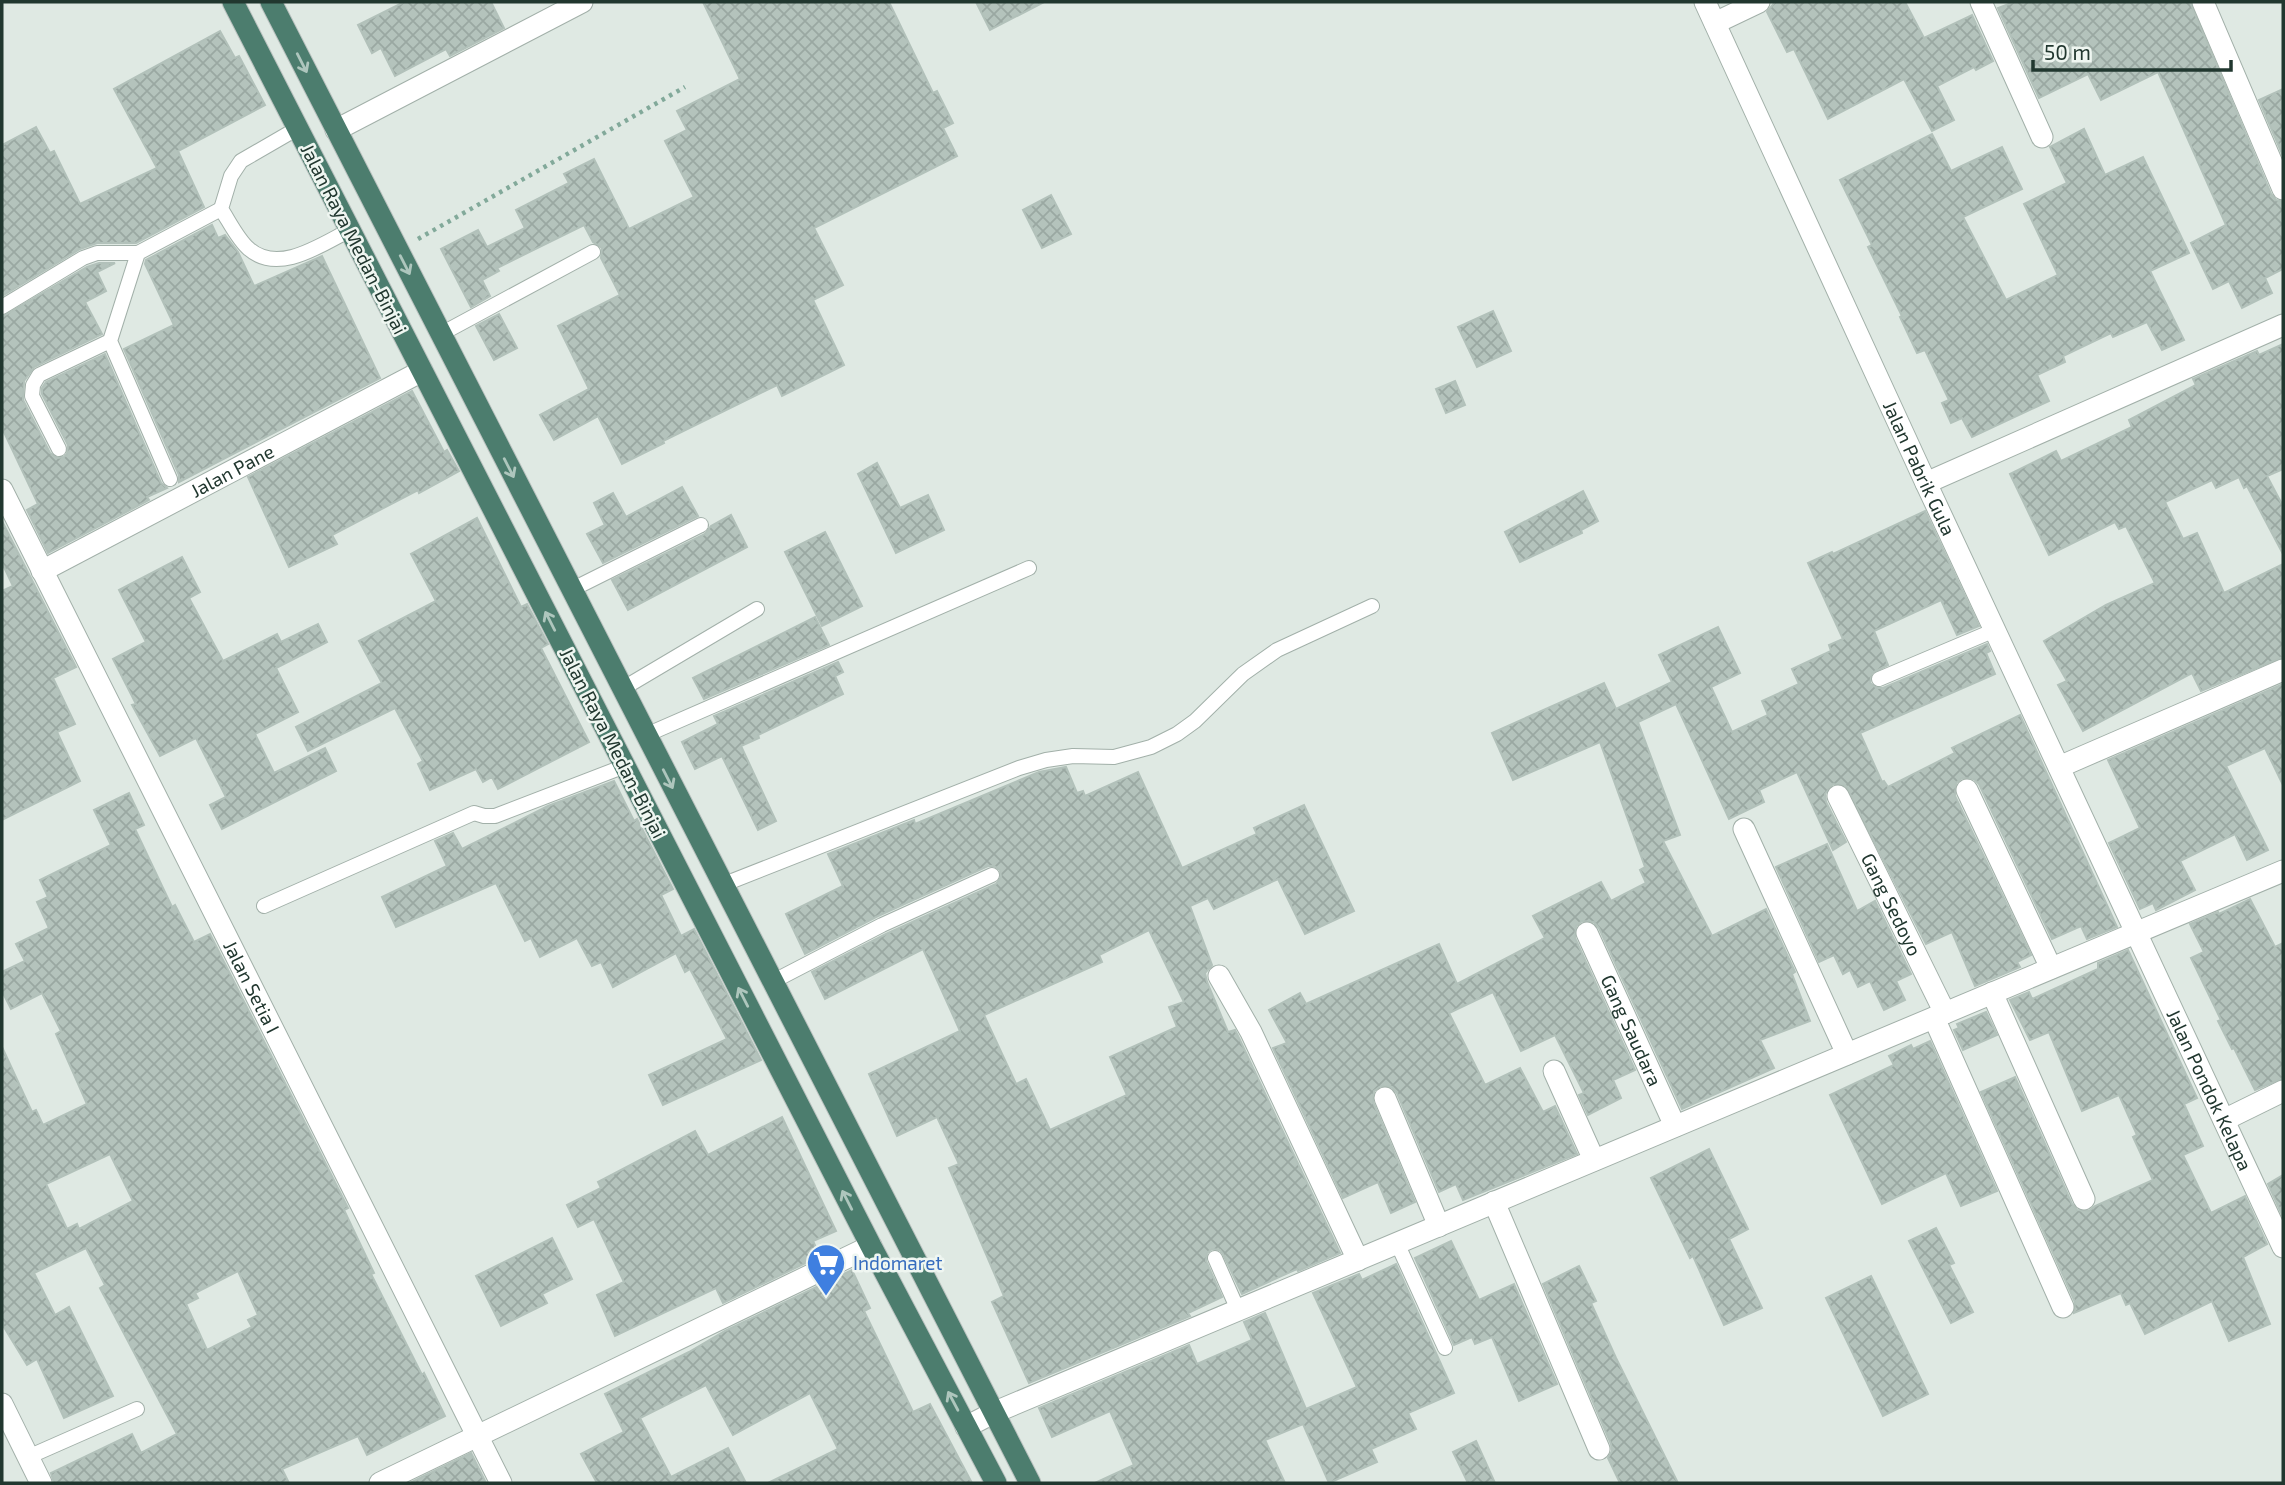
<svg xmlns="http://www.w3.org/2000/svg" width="2285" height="1485" font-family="'Exo 2',sans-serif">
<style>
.building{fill:url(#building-cross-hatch);stroke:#b2c1ba;stroke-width:2;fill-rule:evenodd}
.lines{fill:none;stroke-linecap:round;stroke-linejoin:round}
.service-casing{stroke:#a2b0a9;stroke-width:16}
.minor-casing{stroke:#a2b0a9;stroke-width:23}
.trunk-casing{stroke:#bcc3c1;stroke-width:23}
.path{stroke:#82a99a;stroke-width:4.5;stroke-dasharray:3.5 5;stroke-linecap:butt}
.service{stroke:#fff;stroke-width:14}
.minor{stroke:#fff;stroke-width:21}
.trunk{stroke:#4c7d6e;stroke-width:21}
.oneway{stroke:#aec6bd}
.labels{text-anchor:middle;stroke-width:5;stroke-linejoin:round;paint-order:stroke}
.street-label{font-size:19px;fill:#21372f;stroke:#eff6f1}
.shop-label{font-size:19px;fill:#366cbe;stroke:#eff6f1;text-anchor:start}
</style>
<defs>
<pattern id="building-cross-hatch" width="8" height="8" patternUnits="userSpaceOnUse" patternTransform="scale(1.75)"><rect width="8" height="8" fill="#b4c3bc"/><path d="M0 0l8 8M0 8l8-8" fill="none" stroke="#9aa8a2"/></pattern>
</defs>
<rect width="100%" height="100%" fill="#dfe9e3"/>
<g class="building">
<polygon points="404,2 491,2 504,28 450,56 446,49 395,76 381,48 372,53 358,25"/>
<polygon points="703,2 889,2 933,93 937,91 953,123 943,128 957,156 814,228 843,285 813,300 844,365 782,396 777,385 663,441 664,443 622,464 598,416 554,440 540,415 589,389 558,326 620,295 601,258 602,248 593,242 584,225 497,268 499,271 482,280 490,296 471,307 441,249 478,230 487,247 525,228 516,210 569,183 564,174 594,159 629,229 694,197 665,141 687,130 677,111 740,79"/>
<polygon points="976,2 1044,2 990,30"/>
<polygon points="1775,2 1905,2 1924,38 1972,15 1993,61 1976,70 1974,67 1937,86 1954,120 1932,131 1904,79 1828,119 1794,49 1787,52 1767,12"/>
<polygon points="2014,2 2190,2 2271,194 2276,200 2283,202 2283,269 2265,278 2272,293 2242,308 2229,281 2213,289 2191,243 2226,225 2158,72 2101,100 2088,74 2039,98 1998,8"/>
<polygon points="220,31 235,58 239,56 265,105 178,151 204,207 136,243 97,243 80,249 2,296 2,145 36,127 50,153 54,151 80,204 157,168 114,89"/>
<polygon points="2283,89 2283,156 2259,100"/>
<polygon points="2084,129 2105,175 2143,157 2189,253 2150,271 2184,340 2162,350 2147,322 2113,337 2111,333 2063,356 2065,362 2037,375 2049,401 1972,437 1962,418 1951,423 1942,403 1949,400 1925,350 1917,353 1900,317 1902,316 1868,247 1872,245 1840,180 1932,134 1951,171 2002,147 2022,189 1963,217 2006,300 2058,275 2024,204 2067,183 2050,147"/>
<polygon points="1051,195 1071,234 1042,248 1023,210"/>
<polygon points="212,225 218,238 225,235 238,252 254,286 322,256 380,378 179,482 179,475 124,349 174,325 145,264 146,260"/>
<polygon points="99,263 115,263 97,272 106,291 85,302 102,334 34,367 24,381 23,400 50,453 58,458 64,457 67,454 68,445 42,394 42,388 46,382 105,354 161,483 167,488 147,497 149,500 48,553 27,510 38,504 2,428 2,317 87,267"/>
<polygon points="1493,311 1511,351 1477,367 1458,327"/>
<polygon points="499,314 517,348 494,360 476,326"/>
<polygon points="2283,344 2283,469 2267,476 2283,506 2283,554 2247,486 2244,488 2239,477 2216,488 2212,480 2165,502 2183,539 2197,533 2224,593 2283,564 2283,657 2201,691 2192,673 2083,731 2058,685 2067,681 2044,641 2106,605 2155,583 2126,526 2119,529 2115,522 2049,555 2010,474 2056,451 2061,461 2132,427 2129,420 2196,385 2193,379 2257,351 2259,355"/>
<polygon points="1455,381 1465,405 1446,413 1436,389"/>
<polygon points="412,391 444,452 447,450 459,471 419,493 418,490 332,535 337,544 289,567 248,477"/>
<polygon points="877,463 900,508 928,495 944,530 896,553 858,474"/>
<polygon points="682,487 698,516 603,563 587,534 605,525 594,503 613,493 626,517"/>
<polygon points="1583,491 1598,521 1581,530 1582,533 1520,562 1505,532"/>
<polygon points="1925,511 1979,626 1957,635 1941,600 1874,631 1888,665 1872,673 1870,683 1877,688 1883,688 1987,644 1990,651 1986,653 1995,674 1860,733 1882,782 1884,781 1888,787 1955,753 1952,748 2020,715 2117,927 2087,939 2081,926 2052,939 1979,784 1974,779 1962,778 1956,783 1955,796 2031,955 2017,962 2020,967 1975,986 1952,932 1926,944 1846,786 1833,784 1825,794 1826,802 1846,842 1833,850 1797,772 1759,790 1764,802 1729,819 1676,704 1638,722 1680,835 1663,841 1712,936 1766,909 1795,972 1792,974 1810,1021 1760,1040 1774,1068 1682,1109 1599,928 1594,922 1582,921 1576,926 1575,938 1635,1070 1613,1080 1621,1098 1588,1115 1579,1095 1584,1093 1555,1035 1521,1051 1493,992 1449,1013 1485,1085 1520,1068 1543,1112 1555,1106 1577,1154 1463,1200 1456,1184 1439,1192 1397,1093 1392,1087 1381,1086 1374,1091 1373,1102 1415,1202 1391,1213 1378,1182 1343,1198 1273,1048 1287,1043 1269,1010 1300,993 1306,1004 1439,944 1457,984 1545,938 1533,916 1601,882 1611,901 1646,883 1640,870 1645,867 1600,742 1513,780 1492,733 1604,683 1616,709 1672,682 1659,655 1718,627 1740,673 1711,687 1732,732 1768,715 1762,701 1799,684 1792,669 1831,651 1829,645 1843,639 1808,563 1832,552 1833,554"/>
<polygon points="731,515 747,547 628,610 612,580 705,534 711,526"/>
<polygon points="477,518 521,607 527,604 548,644 541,648 589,742 498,789 492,777 483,782 476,769 430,790 418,764 423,761 395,708 308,751 296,727 382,683 359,641 436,601 411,554"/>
<polygon points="2,521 76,667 53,678 75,724 57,732 80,781 2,820 2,591 13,586 2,563"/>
<polygon points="825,532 862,606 822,626 785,552"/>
<polygon points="182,557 200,592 189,598 223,661 277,634 281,642 318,624 327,642 276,668 298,712 255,734 274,773 325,748 336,771 222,829 210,805 226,797 196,738 160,756 132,705 136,704 113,659 146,642 119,590"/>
<polygon points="815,617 829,645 704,699 693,678"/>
<polygon points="838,662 843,672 835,676 843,694 758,735 759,738 741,746 776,821 758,830 722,756 695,769 682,742 718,724 714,716"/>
<polygon points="2283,684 2283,785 2265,748 2226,766 2268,850 2247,860 2235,834 2180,861 2195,890 2156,910 2153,903 2140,909 2109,843 2140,828 2108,760"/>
<path d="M1066,767l11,26 6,-2 2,5 53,-24 44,96 75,-34 -3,-6 50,-23 50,106 -49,23 -27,-55 -64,30 -6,-11 -18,8 22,59 -7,8 2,9 21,50 7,-2 4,8 101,215 -42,18 -1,-2 -55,25 -19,-40 -3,-4 -8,-1 -5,4 -1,8 16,36 -34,16 2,3 -161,67 -37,-81 12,-6 -55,-128 10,-4 -22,-47 -40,19 -28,-62 91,-43 -37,-82 -98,50 -13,-27 74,-38 110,-50 5,-7 -1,-7 -6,-4h-6l-110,50 -73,38 -19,-40 57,-28 -15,-32 86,-34 1,4 124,-52zM1149,930l35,72 -15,5 8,20 -67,30 17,38 -77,35 -24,-51 -10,5 -32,-69 118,-53 -3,-7z"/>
<polygon points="614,781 634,821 637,819 673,889 661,895 681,936 694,929 761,1060 663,1105 649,1075 727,1039 690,969 685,972 676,953 613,987 601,962 592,966 577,938 540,957 531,938 525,941 496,883 396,927 382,897 447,866 435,841 453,833 462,849 548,806"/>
<path d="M129,793l15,32 -9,4 37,78 3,-2 19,37 16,-8 138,274 -4,2 30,63 -3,1 51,101 2,-2 21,43 -78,39 -9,-19 -76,33 7,14h-235l-3,-10 81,-39 9,19 36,-19 -77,-146 5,-3 -19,-37 -52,25 21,42 14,-8 44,89 -49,22 -27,-59 -10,6 -25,-41v-277l30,65 4,-2 7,15 44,-21 -31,-70 5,-3 -19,-38 -31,16 -9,-18v-19l23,-11 -9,-17 33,-16 -12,-26 11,-5 -8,-17 71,-35 -17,-35zM110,1154l23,47 -54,28 -2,-5 -10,5 -21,-45zM238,1271l20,44 -10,5 4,7 -45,23 -21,-46 12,-6 -3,-5z"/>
<polygon points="1827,844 1857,911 1875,901 1911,974 1896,981 1905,1000 1884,1010 1870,981 1858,987 1850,970 1843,974 1834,955 1819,962 1776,867"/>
<polygon points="2250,899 2275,947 2283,943 2283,1078 2255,1090 2234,1048 2232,1049 2218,1021 2221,1020 2191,958 2204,952 2190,924 2218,912 2219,914"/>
<polygon points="2128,950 2197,1098 2184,1104 2203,1146 2183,1155 2211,1213 2245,1196 2267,1244 2243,1257 2270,1324 2229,1341 2212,1301 2145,1334 2130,1303 2126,1305 2121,1293 2074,1313 2075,1302 1981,1092 2015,1077 2072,1204 2077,1210 2089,1211 2095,1206 2153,1180 2133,1137 2137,1135 2119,1095 2082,1111 2049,1032 2030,1040 2010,1000 2029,992 2032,999 2098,969 2098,963"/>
<polygon points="1986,1012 1997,1035 1963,1050 1954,1030 1959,1028 1957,1024"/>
<polygon points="1930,1041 1997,1191 1961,1206 1946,1173 1882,1204 1830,1095 1894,1065 1889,1056 1911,1045 1913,1049"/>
<polygon points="782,1117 836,1231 813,1241 820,1256 723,1303 716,1288 615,1336 597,1295 624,1282 594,1219 578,1227 567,1205 601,1188 598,1182 695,1131 708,1155"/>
<polygon points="1709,1149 1748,1229 1729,1239 1762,1308 1724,1325 1693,1256 1690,1258 1651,1178"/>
<polygon points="2283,1175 2283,1217 2268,1184"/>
<polygon points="1936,1228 1954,1263 1949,1265 1973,1312 1951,1323 1909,1241"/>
<polygon points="552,1238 572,1279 542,1294 547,1303 501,1326 476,1276"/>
<polygon points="1451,1241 1479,1300 1514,1284 1557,1384 1519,1401 1492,1337 1475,1344 1472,1337 1454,1345 1415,1258"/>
<polygon points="1396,1264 1454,1393 1408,1413 1416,1429 1371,1449 1377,1462 1329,1483 1303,1424 1265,1440 1285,1483 1095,1483 1134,1465 1110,1411 1052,1437 1039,1408 1189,1345 1197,1364 1252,1340 1244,1322 1265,1313 1306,1409 1357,1387 1313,1293 1359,1274 1362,1280"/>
<polygon points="1579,1266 1596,1301 1591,1303 1616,1358 1678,1483 1620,1483 1608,1458 1612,1451 1611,1444 1543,1284"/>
<polygon points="852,1270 870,1308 864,1311 913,1412 930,1404 972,1483 768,1483 838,1449 810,1393 733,1435 706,1385 640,1418 671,1477 728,1448 746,1483 597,1483 581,1454 624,1432 605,1394 689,1352 725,1331"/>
<polygon points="1871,1276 1928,1394 1883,1416 1826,1298"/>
<polygon points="1476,1441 1495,1483 1468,1483 1453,1452"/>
<polygon points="471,1453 486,1483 410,1483 422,1477"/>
</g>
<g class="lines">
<g class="service-casing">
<g id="service">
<path d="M298,128l-57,33 -10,15 -10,33c8,12 17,31 28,40 30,26 73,-5 101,-19"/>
<polyline points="2,307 83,258 97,253 138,253"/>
<polyline points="441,334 593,252"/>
<polyline points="59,449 32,396 33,385 39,375 110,341"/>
<polyline points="170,479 110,341 138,253 221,209"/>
<polyline points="571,590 701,525"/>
<polyline points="1879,679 1995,630"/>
<polyline points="622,689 757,609"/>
<polyline points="646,735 1029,568"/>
<polyline points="722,885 1019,768 1046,760 1073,756 1114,757 1151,747 1177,734 1195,721 1243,674 1277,650 1372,606"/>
<polyline points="264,906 474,813 484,816 495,816 625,766"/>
<polyline points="772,982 882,925 992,875"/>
<polyline points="1397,1243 1445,1348"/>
<polyline points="1215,1258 1238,1310"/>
<polyline points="28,1457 137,1409"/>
</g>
</g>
<g class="minor-casing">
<g id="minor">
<path id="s1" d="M1705,2l221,481 357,764"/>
<polyline points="1981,2 2042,137"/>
<polyline points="2203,2 2283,189"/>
<polyline points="1715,23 1759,2"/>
<polyline points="336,130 582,2"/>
<polyline points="1926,483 2283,325"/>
<path id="s2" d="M2,490l499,993"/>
<path id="s3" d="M42,571l380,-200"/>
<polyline points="2059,767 2283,670"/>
<polyline points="1967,790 2051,968"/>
<path id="s4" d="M1838,796l107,217"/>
<polyline points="1744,829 1847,1054"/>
<path id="s5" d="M1587,933l88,193"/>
<polyline points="1219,976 1251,1032 1358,1260"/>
<polyline points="1992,993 2084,1199"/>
<polyline points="1934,1018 2063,1307"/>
<polyline points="1554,1071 1594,1160"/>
<polyline points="1385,1098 1439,1226"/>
<polyline points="2224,1120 2283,1091"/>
<polyline points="1494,1202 1599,1449"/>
<polyline points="2,1404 41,1483"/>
<polyline points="966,1427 993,1413 2283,871"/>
<polyline points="380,1483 871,1246"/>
</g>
</g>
<g class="trunk-casing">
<g id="trunk">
<polyline points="233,2 871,1246 996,1483"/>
<polyline points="271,2 1030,1483"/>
</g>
</g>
<polyline class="path" points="418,239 685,87"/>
<use href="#service" class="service"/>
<use href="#minor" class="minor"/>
<use href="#trunk" class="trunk"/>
</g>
<defs><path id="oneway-shaft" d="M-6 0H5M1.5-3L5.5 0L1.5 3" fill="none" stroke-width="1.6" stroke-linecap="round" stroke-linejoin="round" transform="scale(1.75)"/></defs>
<g class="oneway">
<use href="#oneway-shaft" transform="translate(302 63) rotate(63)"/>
<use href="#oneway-shaft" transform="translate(405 265) rotate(63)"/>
<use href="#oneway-shaft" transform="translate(509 468) rotate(63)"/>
<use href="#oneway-shaft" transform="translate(550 621) rotate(-117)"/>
<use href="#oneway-shaft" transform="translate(668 779) rotate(63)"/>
<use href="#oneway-shaft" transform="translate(743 997) rotate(-117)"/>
<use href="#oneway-shaft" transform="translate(847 1200) rotate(-117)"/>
<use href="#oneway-shaft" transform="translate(953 1401) rotate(-118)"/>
</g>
<defs>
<g id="supermarket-pin" transform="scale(2.0125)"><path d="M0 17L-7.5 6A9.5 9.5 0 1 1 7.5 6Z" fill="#3f7fe0" stroke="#eff6f1"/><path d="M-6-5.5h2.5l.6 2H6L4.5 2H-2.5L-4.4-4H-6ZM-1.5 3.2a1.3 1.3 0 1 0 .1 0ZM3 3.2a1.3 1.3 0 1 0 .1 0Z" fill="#fff"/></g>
</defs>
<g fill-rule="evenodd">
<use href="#supermarket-pin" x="826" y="1263"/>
</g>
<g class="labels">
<g class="street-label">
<text transform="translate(354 239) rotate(63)" y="7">Jalan Raya Medan-Binjai</text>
<text dy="7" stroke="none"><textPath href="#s1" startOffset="513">Jalan Pabrik Gula</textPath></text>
<text dy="7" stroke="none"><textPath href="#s3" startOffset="215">Jalan Pane</textPath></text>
<text transform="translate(613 743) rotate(63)" y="7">Jalan Raya Medan-Binjai</text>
<text dy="7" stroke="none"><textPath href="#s4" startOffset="121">Gang Sedoyo</textPath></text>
<text dy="7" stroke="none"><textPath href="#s2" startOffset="556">Jalan Setia I</textPath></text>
<text dy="7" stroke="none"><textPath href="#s5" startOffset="107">Gang Saudara</textPath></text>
<text dy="7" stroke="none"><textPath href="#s1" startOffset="1199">Jalan Pondok Kelapa</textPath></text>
</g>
<g class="shop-label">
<text x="853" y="1270">Indomaret</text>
</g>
</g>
<rect width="2285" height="1485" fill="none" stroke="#21372f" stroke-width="7"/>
<path d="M2033 60v10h198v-10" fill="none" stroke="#21372f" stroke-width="3.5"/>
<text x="2044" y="60" font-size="21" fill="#21372f" stroke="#eff6f1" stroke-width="5" paint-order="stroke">50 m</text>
</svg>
